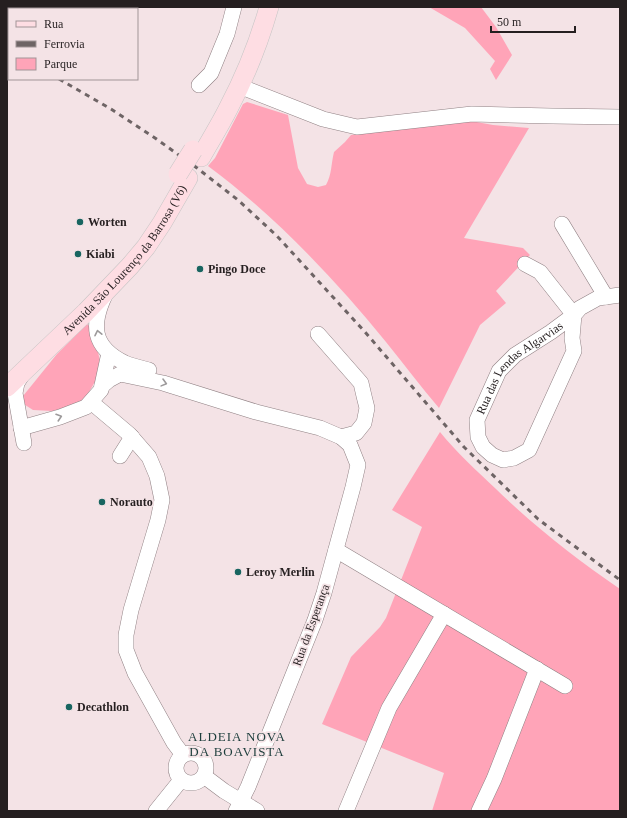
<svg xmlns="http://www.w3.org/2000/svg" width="627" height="818" font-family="Georgia,serif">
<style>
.green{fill:#ffa4b8}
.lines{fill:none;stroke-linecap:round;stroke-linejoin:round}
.minor-casing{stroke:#908184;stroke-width:16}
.major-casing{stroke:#c6c5c5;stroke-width:20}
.minor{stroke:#fff;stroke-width:15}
.major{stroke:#fedde3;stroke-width:19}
.rail{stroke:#6e6465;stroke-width:3;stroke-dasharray:5 5;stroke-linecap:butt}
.major-bridge-casing{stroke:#c6c5c5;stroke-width:20;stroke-linecap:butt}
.major-bridge{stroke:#fedde3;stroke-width:19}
.oneway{stroke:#9d9a9b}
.poi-dot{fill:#186560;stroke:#f4e3e6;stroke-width:1.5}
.labels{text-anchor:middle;stroke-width:3.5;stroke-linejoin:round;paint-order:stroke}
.poi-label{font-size:12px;font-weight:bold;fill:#251f20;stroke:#f4e3e6;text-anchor:start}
.street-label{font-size:12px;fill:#251f20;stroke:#f4e3e6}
.neighbourhood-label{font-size:13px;letter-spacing:1px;fill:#1c3d3b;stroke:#f4e3e6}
</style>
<rect width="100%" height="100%" fill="#f4e3e6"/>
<g class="green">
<polygon points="429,7 481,7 496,27 512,55 496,80 490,69 495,61 465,28"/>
<path d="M247,102l41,13 10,53 9,16 11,3 8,-2c6,-11 5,-21 8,-33l11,-10 6,-7 120,-14 22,4 36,3 -65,110 59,10 7,7 -34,36 10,12 -26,22 -41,83c-18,-21 -35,-44 -53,-66 -52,-64 -112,-127 -178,-176l7,-8 28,-54z"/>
<polygon points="87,324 93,330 102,370 83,402 53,411 33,410 19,401 57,354"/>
<path d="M440,432c17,21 36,38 56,57 38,37 80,70 124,100v222h-188l12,-38 -122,-49 29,-67 29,-30 6,-9 36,-91 -30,-17z"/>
</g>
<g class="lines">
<g class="minor-casing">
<g id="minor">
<polyline points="199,85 211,73 227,34 234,7"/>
<polyline points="239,86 323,119 357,127 472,114 552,116 620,117"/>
<polyline points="562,224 606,297"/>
<polyline points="525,264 540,272 574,315"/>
<path d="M105,295c-14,30 -13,52 20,68 7,3 16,5 24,7"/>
<path id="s1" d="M574,315l-2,23 2,13 -45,99 -15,8 -11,2 -11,-5 -9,-8 -5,-10 -1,-17 22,-49 16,-16 36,-23 23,-17 6,-7 18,-10 22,-3"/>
<polyline points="318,334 361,383 364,396 367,408 364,423 356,433 341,437"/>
<polyline points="22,375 17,383 15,393 24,443"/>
<polyline points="102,386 109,380 120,374 163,383 256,412 320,428 341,437 350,445 358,465 353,487 324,593 315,620 248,787 236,811"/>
<polyline points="91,402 129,434 149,457 157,476 162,500 158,520 131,610 126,635 126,650 135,673 174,743 183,755"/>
<polyline points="21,428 60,417 86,407 101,390 109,353"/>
<polyline points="120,456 132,437"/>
<polyline points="336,550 565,686"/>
<circle cx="191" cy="768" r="15"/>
<polyline points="204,776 224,791 257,811"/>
<polyline points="156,811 181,780"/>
<polyline points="346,811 389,708 444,614"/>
<polyline points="479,811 494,779 537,669"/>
</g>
</g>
<g class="major-casing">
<g id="major">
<path d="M201,157c9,-16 19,-32 27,-48 17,-32 31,-67 41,-102"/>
<path id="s2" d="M7,387l79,-75 44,-46 16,-19 16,-24 26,-45"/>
</g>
</g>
<use href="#minor" class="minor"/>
<use href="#major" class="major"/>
<g class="rail">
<polyline points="7,48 9,49"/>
<polyline points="59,79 111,109 155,138 197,168 238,200 277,236 365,332 464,447 538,519 620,580"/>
</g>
<g class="major-bridge-casing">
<polyline id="major-bridge" points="178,174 193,150"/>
</g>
<use href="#major-bridge" class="major-bridge"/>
</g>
<defs><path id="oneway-chevron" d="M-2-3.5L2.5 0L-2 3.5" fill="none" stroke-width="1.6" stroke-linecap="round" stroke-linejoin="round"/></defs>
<g class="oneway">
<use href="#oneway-chevron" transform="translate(98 333) rotate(-102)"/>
<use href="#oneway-chevron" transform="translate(164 383) rotate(15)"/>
<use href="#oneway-chevron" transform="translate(59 417) rotate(-18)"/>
</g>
<g class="poi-dot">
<circle cx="80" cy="222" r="4"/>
<circle cx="78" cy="254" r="4"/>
<circle cx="200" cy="269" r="4"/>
<circle cx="102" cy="502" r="4"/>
<circle cx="238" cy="572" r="4"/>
<circle cx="69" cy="707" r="4"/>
</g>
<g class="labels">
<g class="poi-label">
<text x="88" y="226">Worten</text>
<text x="86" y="258">Kiabi</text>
<text x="208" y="273">Pingo Doce</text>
<text x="110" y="506">Norauto</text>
<text x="246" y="576">Leroy Merlin</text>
<text x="77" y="711">Decathlon</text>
</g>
<g class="street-label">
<text dy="4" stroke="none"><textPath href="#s2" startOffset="174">Avenida São Lourenço da Barrosa (V6)</textPath></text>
<text dy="4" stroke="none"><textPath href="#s1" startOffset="295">Rua das Lendas Algarvias</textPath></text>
<text transform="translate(311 625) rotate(-70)" y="4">Rua da Esperança</text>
</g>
<g class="neighbourhood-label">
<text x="237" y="741">ALDEIA NOVA<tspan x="237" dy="15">DA BOAVISTA</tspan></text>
</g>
</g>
<rect width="627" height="818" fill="none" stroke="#251f20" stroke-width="16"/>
<rect x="8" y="8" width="130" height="72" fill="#f4e3e6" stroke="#a19597"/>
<rect x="16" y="21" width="20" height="6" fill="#fedde3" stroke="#a19597"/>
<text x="44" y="28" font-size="12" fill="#251f20">Rua</text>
<rect x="16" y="41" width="20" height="6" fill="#6e6465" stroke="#a19597"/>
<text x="44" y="48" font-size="12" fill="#251f20">Ferrovia</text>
<rect x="16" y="58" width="20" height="12" fill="#ffa4b8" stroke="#a19597"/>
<text x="44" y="68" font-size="12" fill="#251f20">Parque</text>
<path d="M491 26v6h84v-6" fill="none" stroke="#251f20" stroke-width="2"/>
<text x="497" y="26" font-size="12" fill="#251f20" stroke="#f4e3e6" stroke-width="3" paint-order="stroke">50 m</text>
</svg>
